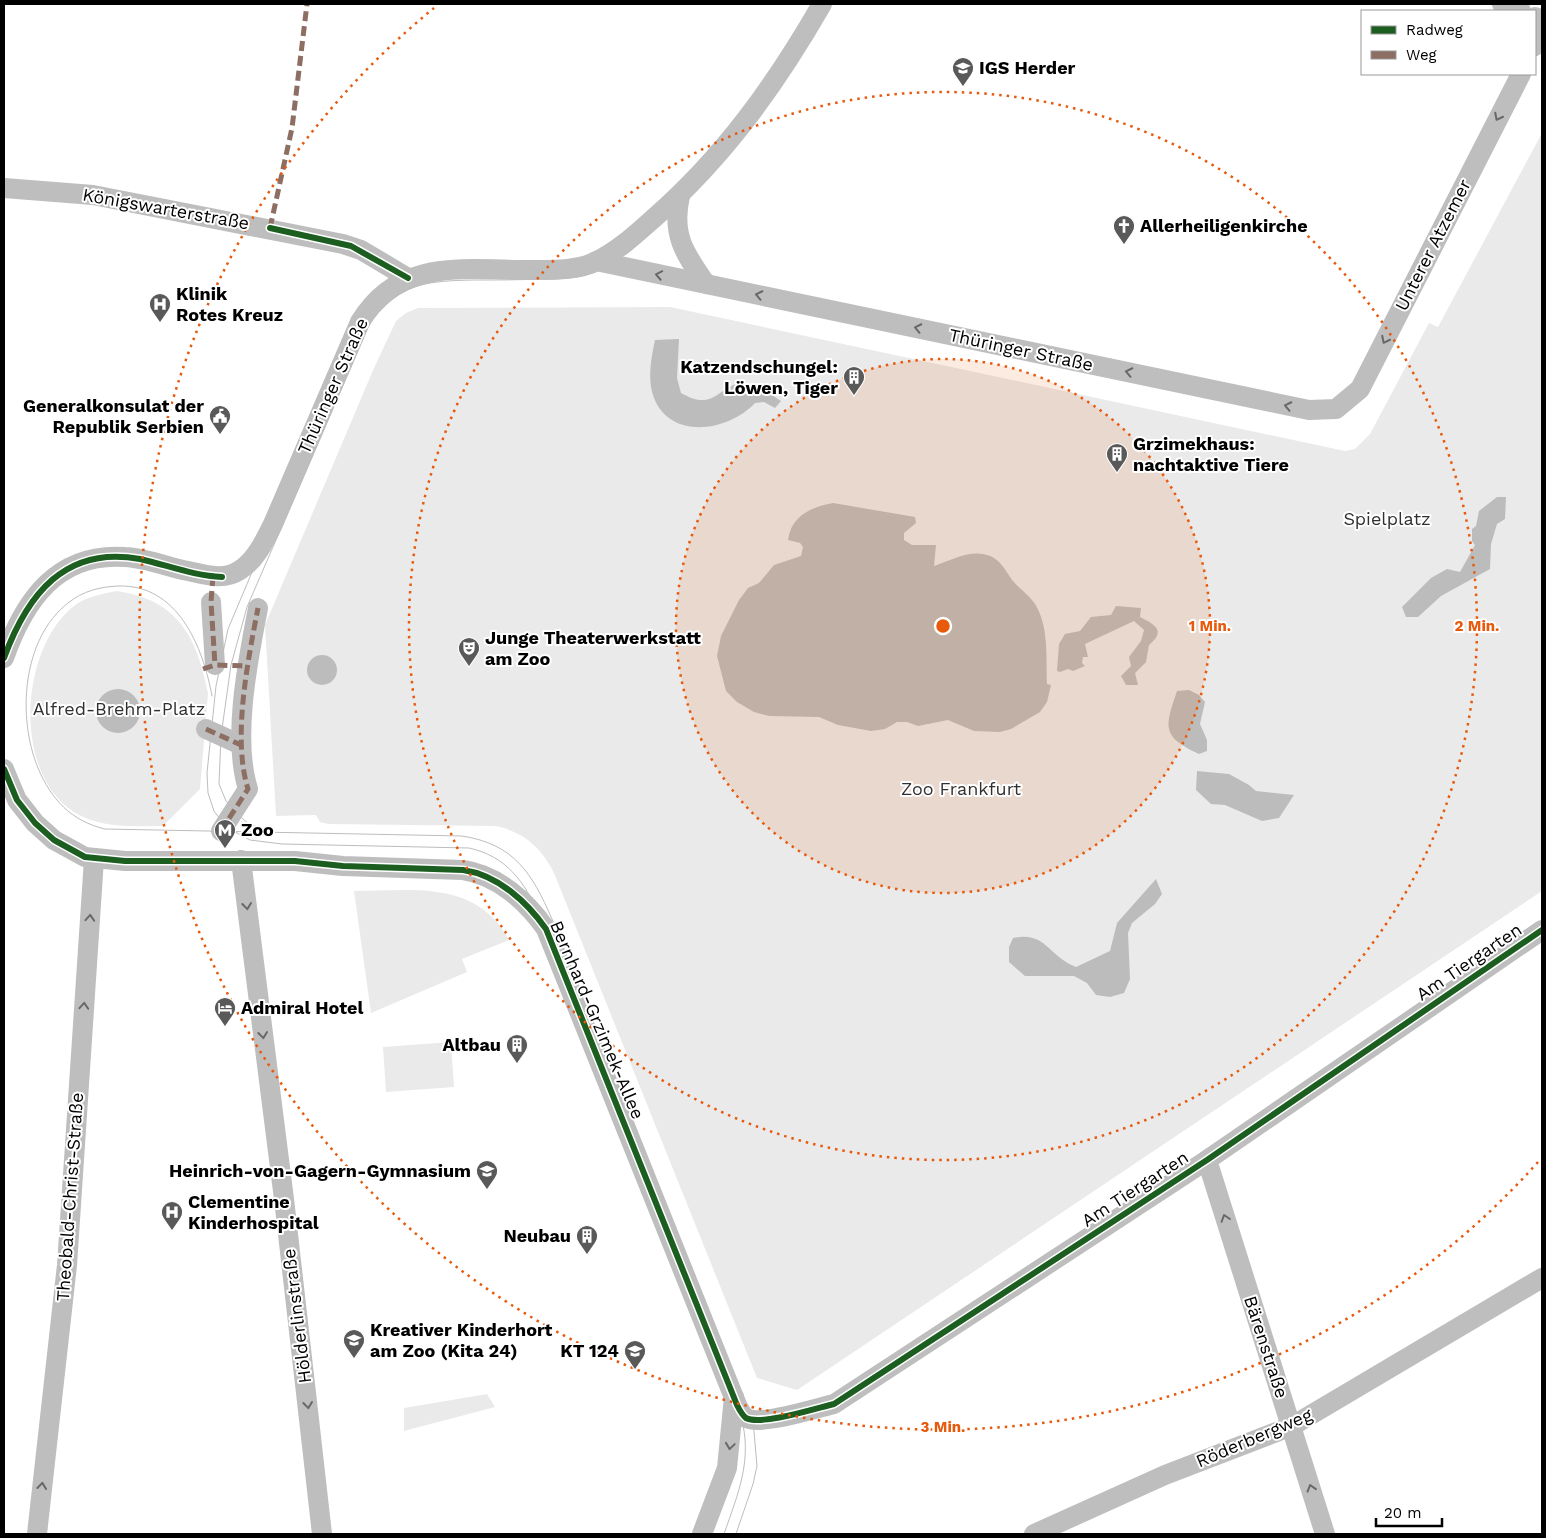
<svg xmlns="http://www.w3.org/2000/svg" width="1546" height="1538" font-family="'Work Sans',sans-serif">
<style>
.green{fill:#eaeaea}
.water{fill:#bcbcbc}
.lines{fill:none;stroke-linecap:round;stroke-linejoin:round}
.street{stroke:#bebebe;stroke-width:20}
.tram{stroke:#bdbdbd;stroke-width:1}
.quiet{stroke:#8d6e63;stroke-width:5;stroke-dasharray:10 5;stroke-linecap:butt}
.cycleway-casing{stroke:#fff;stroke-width:9}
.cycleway{stroke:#1b5e20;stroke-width:6}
.oneway{stroke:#686868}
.ring{fill:none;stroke:#e8590c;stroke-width:2.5;stroke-dasharray:2.5 5}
.labels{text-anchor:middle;stroke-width:4;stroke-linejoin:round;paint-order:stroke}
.poi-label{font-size:18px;font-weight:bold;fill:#000;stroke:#fff;text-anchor:start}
.street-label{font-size:18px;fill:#000;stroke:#fff}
.park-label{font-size:18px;fill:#303030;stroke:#fff}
.centre{fill:#e8590c;stroke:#fff;stroke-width:2.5}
.ring-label{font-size:15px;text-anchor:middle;font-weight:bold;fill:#e8590c;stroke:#fff;stroke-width:4;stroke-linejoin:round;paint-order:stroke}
</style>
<rect width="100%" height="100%" fill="#fff"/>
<g class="green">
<path d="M1542,133v758l-745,499 -40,-12 -203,-505c-12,-25 -30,-41 -58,-47l-168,-2 -8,-2 -4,-7 -40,1 -11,-191 109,-257 22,-47 10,-8 12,-5 252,-1 675,144 10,-2 15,-15 59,-111 9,4z"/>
<path d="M117,591c61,9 80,46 91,102l-8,96 -37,37c-30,0 -62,3 -89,-14 -62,-39 -54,-164 0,-206 13,-10 28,-12 43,-15z"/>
<path d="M354,891c59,0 122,-12 155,49l-47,19 5,13 -96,41z"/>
<polygon points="451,1042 454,1087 386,1092 383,1047"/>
<polygon points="487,1394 495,1407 404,1431 404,1408"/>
</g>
<g class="water">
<path d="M679,339l-2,39 4,15c6,3 13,7 19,7 14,1 19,-8 31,-14 19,-8 35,5 50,15l-6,7 -11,-6 -9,1c-26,28 -84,38 -101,-5 -7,-18 -3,-40 1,-58z"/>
<polygon points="1497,497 1506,497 1505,519 1497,524 1491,544 1490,569 1441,596 1418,617 1406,617 1402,607 1431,578 1447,569 1460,572 1475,545 1472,541 1472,529 1476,526 1479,511"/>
<path d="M833,503l82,14 1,6 -12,10v7l8,5h24l-2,21c14,-5 34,-15 49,-12 17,3 21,15 30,27 7,8 16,14 22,23 14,22 11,54 12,80l4,1 -4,17 -7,10 -29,17 -11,3 -26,-1 -26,-11 -30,6 -11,-4h-10l-12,7 -14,2 -33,-6 -19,-8 -50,-1 -15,-4 -17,-10 -11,-11 -9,-35 4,-20 18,-36 9,-12 11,-5 15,-18 27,-9 2,-9 -3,-4 -12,-3c3,-24 23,-33 45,-37z"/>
<path d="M1116,606l25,2 -1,9c16,8 26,14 9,28l-3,17 -11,11 3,12h-12l-5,-9 10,-10 -2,-9 12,-16 3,-11 -10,-9 -49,23 3,13h-5l-1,6 3,3 -12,5 -5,-2 -8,3 -3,-1 2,-27 6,-10 15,-3 11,-14 20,-2z"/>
<circle cx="322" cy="670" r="15"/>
<circle cx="118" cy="711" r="22"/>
<path d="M1189,690l10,5 6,7 -5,22 7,16v11l-8,3c-38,-18 -34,-27 -22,-63z"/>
<polygon points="1197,771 1229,774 1249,785 1256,791 1294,795 1279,818 1262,821 1225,805 1211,804 1196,790"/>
<path d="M1156,879l6,15 -7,10 -23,19 -4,10 2,46 -6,14 -14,4 -14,-2 -9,-12 -13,-7h-49l-16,-14v-15l4,-9c33,-7 35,18 63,29l34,-16 7,-28z"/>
</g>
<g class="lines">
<g class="street">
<polyline points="1502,4 1521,11"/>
<polyline points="1535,17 1542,20"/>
<polyline points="1535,46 1542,31"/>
<polyline points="4,188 93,195 343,244 361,250 408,278"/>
<path d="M680,196c-9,39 5,58 26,88"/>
<polyline points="596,261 1309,410 1336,409 1360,389 1521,74"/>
<polyline points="211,602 215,665"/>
<path d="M4,658c20,-57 53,-106 121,-101 21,1 43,10 63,14 18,4 36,10 52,-1 16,-10 25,-30 33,-46l87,-202c40,-67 110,-51 177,-52 20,0 42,0 60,-9 22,-11 39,-27 57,-43 70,-61 122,-134 168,-214"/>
<polyline points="206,729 241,745"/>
<path d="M4,769l13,31 18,23 19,17 31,17 40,4h170l48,5 120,4c35,5 64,32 83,59l191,476c2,4 5,10 9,13 15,8 71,-10 88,-14l373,-244 335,-230"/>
<path d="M221,831l27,-42c-16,-51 0,-129 10,-181"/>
<polyline points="241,860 284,1199 322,1534"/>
<polyline points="1207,1160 1325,1534"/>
<polyline points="37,1534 67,1265 94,859"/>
<polyline points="702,1534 727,1468 734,1397"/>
<polyline points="1034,1534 1165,1475 1292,1426 1542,1278"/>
</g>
<g class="tram">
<path d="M212,696c-9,-49 -34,-112 -94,-110 -19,1 -35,5 -50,17 -46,36 -51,114 -30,165 13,31 33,53 67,61l357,7c52,8 70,37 90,83l108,273 93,228 4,46 -4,18 -17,50"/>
<path d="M262,828l-13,-4 -14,-12 -9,-11 -7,-17 2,-48 10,-71 16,-58 123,-284c30,-41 58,-42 105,-43 22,0 43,0 65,-1 18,0 37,0 55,-7 30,-12 51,-37 73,-59 63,-64 117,-131 160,-209"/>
<path d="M724,1534c14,-40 29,-75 17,-117l-202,-502c-14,-33 -33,-59 -70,-67l-187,-4 -32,-4 -24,-13 -12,-16 -6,-18 -1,-20 9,-87 12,-57 127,-301c18,-34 42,-54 81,-58l125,-2 32,-8 31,-19 65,-62 44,-50 43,-58 41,-67"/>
</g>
<g class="quiet">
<polyline points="270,228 292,128 307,4"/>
<polyline points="213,576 211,602 215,665"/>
<polyline points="203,669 215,665 247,666"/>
<polyline points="206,729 241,745"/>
<path d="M221,831l27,-42c-16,-51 0,-129 10,-181"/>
</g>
<g class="cycleway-casing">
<g id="cycleway">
<polyline points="270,228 351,246 408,278"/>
<path d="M4,658c23,-63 61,-113 136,-99 27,6 54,17 82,18"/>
<path d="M4,769l13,31 18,23 19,17 31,17 40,4h170l48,5 120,4c35,5 64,32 83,59l191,476c2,4 5,10 9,13 15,8 71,-10 88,-14l373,-244 335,-230"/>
</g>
</g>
<use href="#cycleway" class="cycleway"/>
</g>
<defs><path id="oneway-chevron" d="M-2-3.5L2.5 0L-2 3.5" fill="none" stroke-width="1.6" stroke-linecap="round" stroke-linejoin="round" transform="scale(1.25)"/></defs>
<g class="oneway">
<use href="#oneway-chevron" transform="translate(1498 117) rotate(117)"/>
<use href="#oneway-chevron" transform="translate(659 275) rotate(-169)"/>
<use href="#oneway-chevron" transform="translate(759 295) rotate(-168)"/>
<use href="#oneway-chevron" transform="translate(918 328) rotate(-168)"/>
<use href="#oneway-chevron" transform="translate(1385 340) rotate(117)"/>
<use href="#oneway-chevron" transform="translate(1129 372) rotate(-168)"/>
<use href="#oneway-chevron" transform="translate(1288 406) rotate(-168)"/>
<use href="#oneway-chevron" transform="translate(247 906) rotate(83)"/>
<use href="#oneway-chevron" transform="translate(90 918) rotate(-86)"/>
<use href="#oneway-chevron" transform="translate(84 1006) rotate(-86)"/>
<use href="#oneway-chevron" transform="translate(263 1035) rotate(83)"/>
<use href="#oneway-chevron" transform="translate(1225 1218) rotate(-108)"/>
<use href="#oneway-chevron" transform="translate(308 1405) rotate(83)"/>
<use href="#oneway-chevron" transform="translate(730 1446) rotate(98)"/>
<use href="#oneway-chevron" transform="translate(42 1486) rotate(-84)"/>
<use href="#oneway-chevron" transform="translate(1311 1488) rotate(-107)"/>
</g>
<circle cx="943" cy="626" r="267" fill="#e8590c" fill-opacity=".12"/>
<g class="ring">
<circle cx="943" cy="626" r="267"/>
<circle cx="943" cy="626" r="534"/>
<path d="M1538 1162A801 801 0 1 1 434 8"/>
</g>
<defs>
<g id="school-pin" transform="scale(1.125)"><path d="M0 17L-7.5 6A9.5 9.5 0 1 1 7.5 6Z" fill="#595959" stroke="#fff"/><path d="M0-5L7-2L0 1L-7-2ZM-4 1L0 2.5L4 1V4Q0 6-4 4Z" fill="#fff"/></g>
<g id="church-pin" transform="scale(1.125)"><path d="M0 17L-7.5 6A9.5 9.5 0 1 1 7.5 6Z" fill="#595959" stroke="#fff"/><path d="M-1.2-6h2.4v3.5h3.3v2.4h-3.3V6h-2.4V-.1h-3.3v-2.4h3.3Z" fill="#fff"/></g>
<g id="hospital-pin" transform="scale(1.125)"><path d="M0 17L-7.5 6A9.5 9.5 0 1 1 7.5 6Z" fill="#595959" stroke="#fff"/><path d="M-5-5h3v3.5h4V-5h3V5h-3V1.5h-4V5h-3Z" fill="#fff"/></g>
<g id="building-pin" transform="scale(1.125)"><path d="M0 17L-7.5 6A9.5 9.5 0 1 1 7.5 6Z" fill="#595959" stroke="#fff"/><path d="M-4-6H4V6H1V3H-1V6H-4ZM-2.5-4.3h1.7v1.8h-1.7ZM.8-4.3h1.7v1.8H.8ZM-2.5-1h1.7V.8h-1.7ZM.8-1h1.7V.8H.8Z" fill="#fff"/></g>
<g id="civic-pin" transform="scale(1.125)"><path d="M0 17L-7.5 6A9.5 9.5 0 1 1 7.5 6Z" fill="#595959" stroke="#fff"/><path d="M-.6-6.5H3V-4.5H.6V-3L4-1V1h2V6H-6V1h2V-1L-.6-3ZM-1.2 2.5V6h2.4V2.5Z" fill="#fff"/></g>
<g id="theatre-pin" transform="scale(1.125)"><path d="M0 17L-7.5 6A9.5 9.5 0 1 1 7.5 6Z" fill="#595959" stroke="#fff"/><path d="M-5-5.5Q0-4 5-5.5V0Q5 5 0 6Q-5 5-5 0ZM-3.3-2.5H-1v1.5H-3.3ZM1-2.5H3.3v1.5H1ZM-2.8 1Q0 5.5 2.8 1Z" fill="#fff"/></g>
<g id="metro-pin" transform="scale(1.125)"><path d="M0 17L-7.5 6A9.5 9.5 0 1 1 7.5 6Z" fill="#595959" stroke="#fff"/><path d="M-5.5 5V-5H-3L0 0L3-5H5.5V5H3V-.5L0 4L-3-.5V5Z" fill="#fff"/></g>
<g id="hotel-pin" transform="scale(1.125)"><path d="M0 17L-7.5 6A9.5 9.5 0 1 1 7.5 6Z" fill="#595959" stroke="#fff"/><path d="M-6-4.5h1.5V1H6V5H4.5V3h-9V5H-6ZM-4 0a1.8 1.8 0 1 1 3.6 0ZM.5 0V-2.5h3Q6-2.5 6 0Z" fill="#fff"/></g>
</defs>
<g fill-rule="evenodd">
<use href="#school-pin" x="963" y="68"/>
<use href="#church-pin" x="1124" y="226"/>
<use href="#hospital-pin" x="160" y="304"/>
<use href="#building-pin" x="854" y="377"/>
<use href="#civic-pin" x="220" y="416"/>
<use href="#building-pin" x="1117" y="454"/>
<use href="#theatre-pin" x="469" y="648"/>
<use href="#metro-pin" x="225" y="830"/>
<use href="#hotel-pin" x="225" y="1008"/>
<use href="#building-pin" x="517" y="1045"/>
<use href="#school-pin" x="487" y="1171"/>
<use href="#hospital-pin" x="172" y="1212"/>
<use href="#building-pin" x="587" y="1236"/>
<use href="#school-pin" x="354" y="1340"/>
<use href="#school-pin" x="635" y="1351"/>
</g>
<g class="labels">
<g class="poi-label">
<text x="979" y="74">IGS Herder</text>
<text x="1140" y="232">Allerheiligenkirche</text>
<text x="176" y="300">Klinik<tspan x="176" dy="21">Rotes Kreuz</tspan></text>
<text x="838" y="373" text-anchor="end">Katzendschungel:<tspan x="838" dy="21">Löwen, Tiger</tspan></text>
<text x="204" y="412" text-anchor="end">Generalkonsulat der<tspan x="204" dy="21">Republik Serbien</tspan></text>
<text x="1133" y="450">Grzimekhaus:<tspan x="1133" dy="21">nachtaktive Tiere</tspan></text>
<text x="485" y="644">Junge Theaterwerkstatt<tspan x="485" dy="21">am Zoo</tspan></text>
<text x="241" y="836">Zoo</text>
<text x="241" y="1014">Admiral Hotel</text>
<text x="501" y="1051" text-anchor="end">Altbau</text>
<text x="471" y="1177" text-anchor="end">Heinrich-von-Gagern-Gymnasium</text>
<text x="188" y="1208">Clementine<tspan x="188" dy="21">Kinderhospital</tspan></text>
<text x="571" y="1242" text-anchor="end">Neubau</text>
<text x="370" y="1336">Kreativer Kinderhort<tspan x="370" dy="21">am Zoo (Kita 24)</tspan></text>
<text x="619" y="1357" text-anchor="end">KT 124</text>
</g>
<g class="street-label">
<text transform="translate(166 209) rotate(10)" y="6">Königswarterstraße</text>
<text transform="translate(1433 245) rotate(-63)" y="6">Unterer Atzemer</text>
<text transform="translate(1021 350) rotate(12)" y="6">Thüringer Straße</text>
<text transform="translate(333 386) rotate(-66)" y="6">Thüringer Straße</text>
<text transform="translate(1469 962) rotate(-34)" y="6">Am Tiergarten</text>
<text transform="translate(597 1020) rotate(67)" y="6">Bernhard-Grzimek-Allee</text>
<text transform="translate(1135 1189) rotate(-33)" y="6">Am Tiergarten</text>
<text transform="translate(70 1197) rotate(-86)" y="6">Theobald-Christ-Straße</text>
<text transform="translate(297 1316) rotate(-97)" y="6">Hölderlinstraße</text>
<text transform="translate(1266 1347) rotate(72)" y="6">Bärenstraße</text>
<text transform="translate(1254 1438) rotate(-23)" y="6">Röderbergweg</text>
</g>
<g class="park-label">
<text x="1387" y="525">Spielplatz</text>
<text x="119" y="715">Alfred-Brehm-Platz</text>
<text x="961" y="795">Zoo Frankfurt</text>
</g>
</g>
<circle cx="943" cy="626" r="8" class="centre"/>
<g class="ring-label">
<text x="1210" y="631">1 Min.</text>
<text x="1477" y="631">2 Min.</text>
<text x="943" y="1432">3 Min.</text>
</g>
<rect width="1546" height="1538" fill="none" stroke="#000000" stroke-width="10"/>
<rect x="1361" y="10" width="175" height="65" fill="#ffffff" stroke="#999999"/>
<rect x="1371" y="26" width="25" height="8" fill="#1b5e20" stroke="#999999"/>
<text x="1406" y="35" font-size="15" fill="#000000">Radweg</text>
<rect x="1371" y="51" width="25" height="8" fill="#8d6e63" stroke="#999999"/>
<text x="1406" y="60" font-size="15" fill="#000000">Weg</text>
<path d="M1376 1518v8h66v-8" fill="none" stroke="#000000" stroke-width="2.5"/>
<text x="1384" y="1518" font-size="15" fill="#000000" stroke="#ffffff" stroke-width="4" paint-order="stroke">20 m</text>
</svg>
